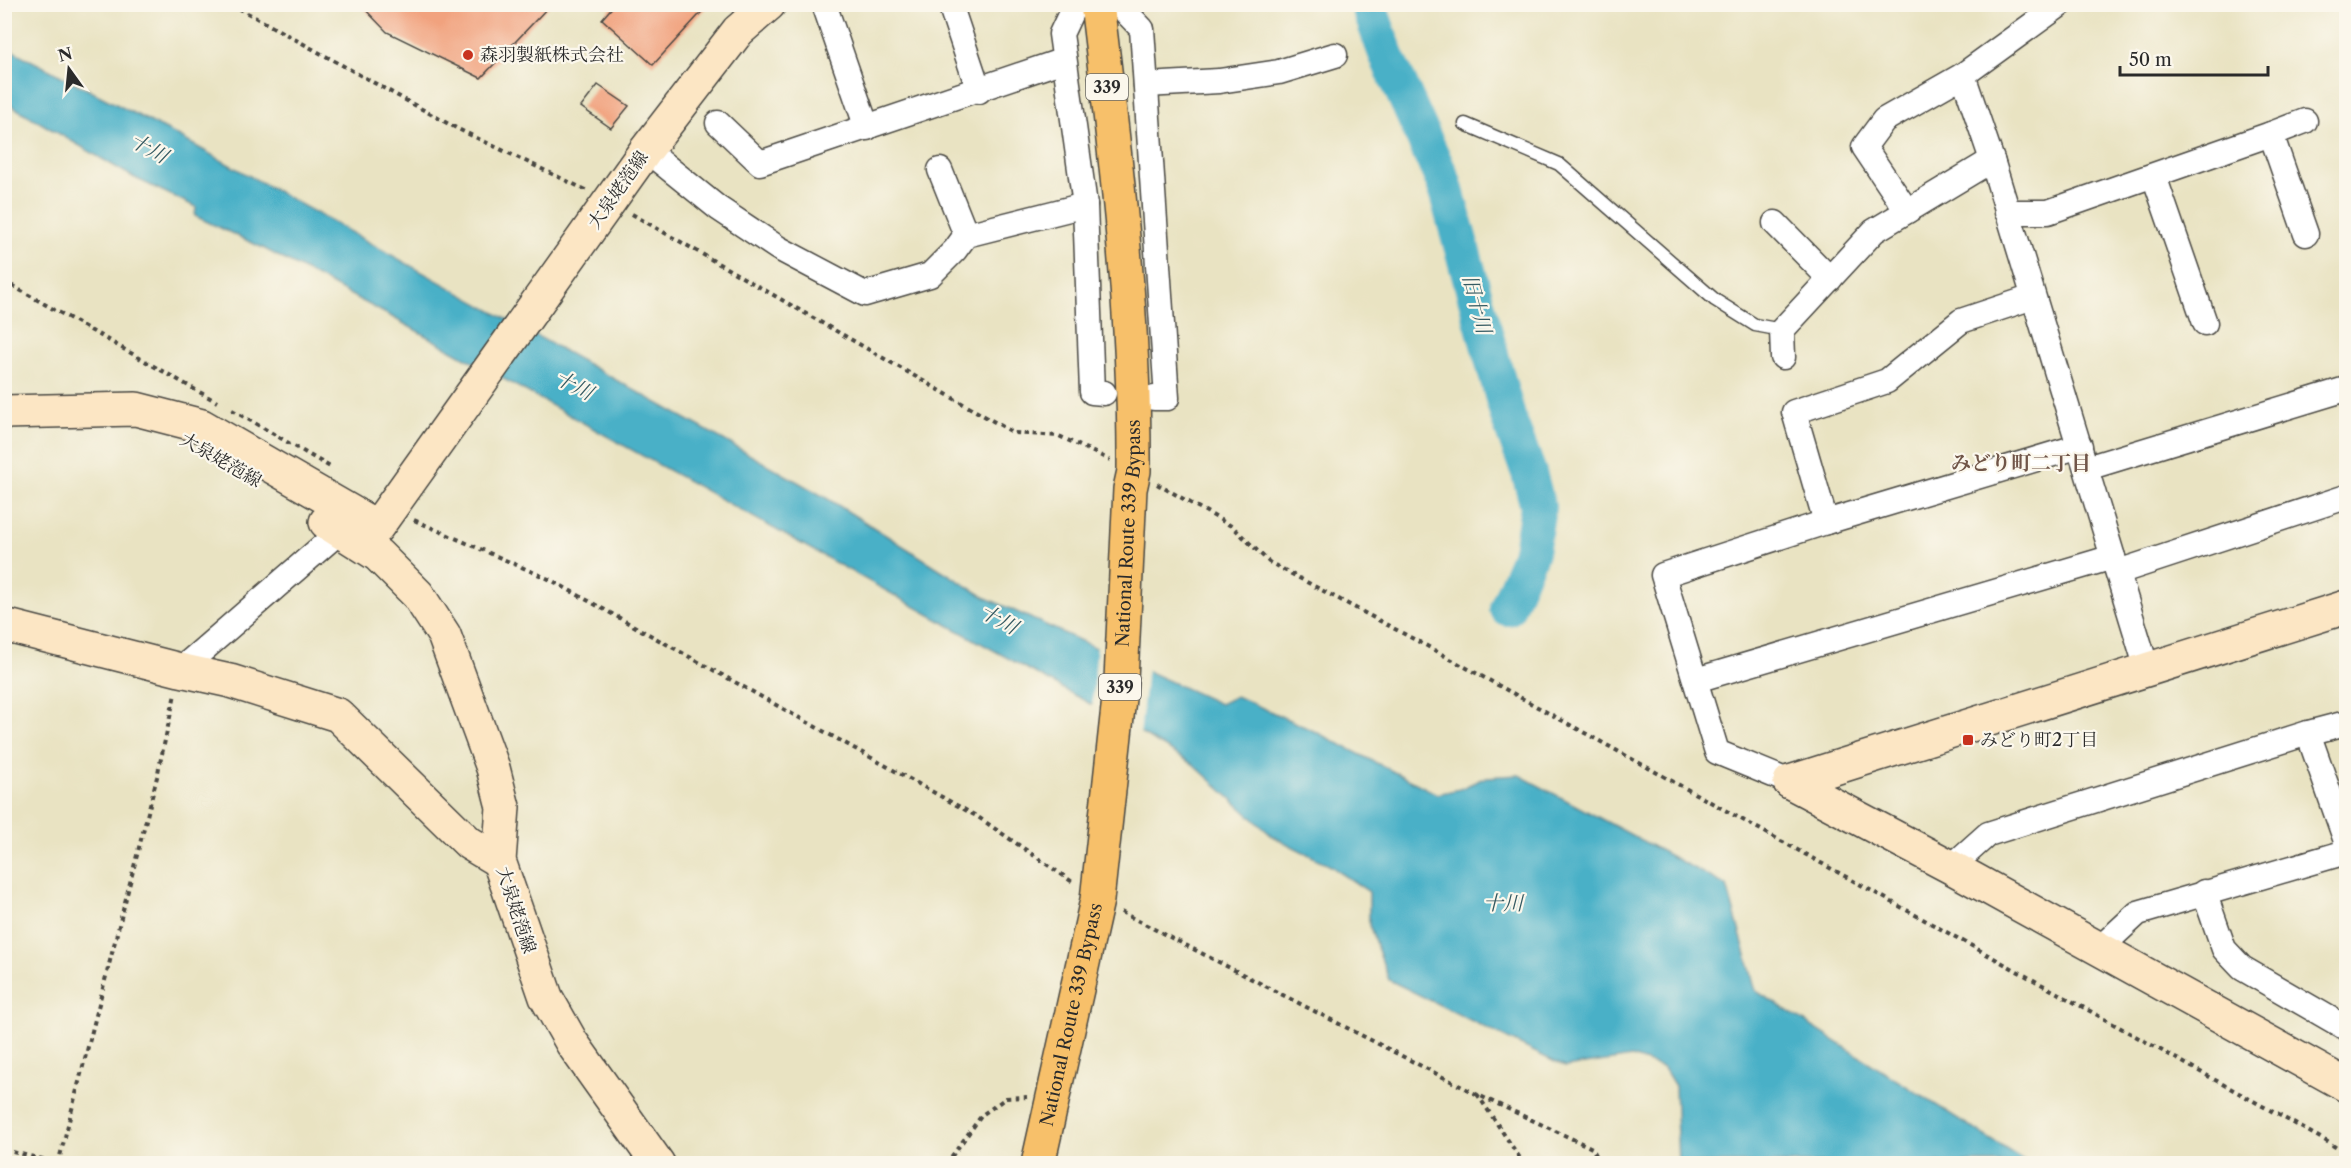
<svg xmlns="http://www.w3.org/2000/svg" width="2351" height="1168" font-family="'Libre Caslon Text','Noto Serif JP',serif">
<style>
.water{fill:#48b0c7;stroke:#3a6e79;stroke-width:1.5}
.pier{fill:#e9e3c2}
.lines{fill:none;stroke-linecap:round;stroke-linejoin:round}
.river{stroke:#48b0c7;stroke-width:36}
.building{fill:#f1a27e}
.lane-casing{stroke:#484742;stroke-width:15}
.street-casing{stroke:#484742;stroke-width:27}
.secondary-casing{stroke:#484742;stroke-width:36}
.highway-casing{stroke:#484742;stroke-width:36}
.path{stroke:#484742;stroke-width:4;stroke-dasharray:4.5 4.5;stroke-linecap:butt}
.lane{stroke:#fff;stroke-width:12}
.street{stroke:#fff;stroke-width:24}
.secondary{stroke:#fce6c4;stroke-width:33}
.highway{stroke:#f7c06b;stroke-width:33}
.poi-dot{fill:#c8321e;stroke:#fbf7ec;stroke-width:2}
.labels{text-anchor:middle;stroke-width:4.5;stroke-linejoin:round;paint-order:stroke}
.shield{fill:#fbf7ec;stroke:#696865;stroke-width:1.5}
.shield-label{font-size:16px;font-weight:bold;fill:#2b2b2b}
.poi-label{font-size:18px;fill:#2b2b2b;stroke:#fbf7ec;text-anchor:start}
.street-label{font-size:18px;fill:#2b2b2b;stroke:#fbf7ec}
.water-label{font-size:20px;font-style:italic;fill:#355a62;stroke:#fbf7ec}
.neighbourhood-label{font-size:20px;font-weight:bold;fill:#705548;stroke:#fbf7ec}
</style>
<rect width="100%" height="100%" fill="#fbf7ec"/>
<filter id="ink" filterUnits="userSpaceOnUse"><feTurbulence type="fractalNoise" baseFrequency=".0167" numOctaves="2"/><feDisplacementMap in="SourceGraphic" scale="12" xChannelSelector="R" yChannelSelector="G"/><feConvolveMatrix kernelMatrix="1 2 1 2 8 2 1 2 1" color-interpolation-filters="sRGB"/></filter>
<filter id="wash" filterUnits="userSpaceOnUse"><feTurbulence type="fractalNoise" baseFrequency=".008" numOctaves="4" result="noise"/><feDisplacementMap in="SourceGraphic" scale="24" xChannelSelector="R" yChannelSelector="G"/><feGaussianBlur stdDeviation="1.35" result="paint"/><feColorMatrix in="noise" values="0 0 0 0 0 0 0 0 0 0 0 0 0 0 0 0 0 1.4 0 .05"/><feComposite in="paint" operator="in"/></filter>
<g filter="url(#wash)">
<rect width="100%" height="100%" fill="#e9e3c2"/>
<polygon class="water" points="5,47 176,135 720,438 828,499 986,598 1220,704 1236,696 1316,732 1437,794 1460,789 1486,777 1519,775 1727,886 1756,991 2028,1163 1678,1163 1675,1086 1664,1068 1632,1057 1565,1067 1389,980 1369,925 1369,892 1329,865 1272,836 1193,764 1096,707 392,317 263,248 195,216 196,207 133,177 5,102"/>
<polygon class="pier" points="1097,645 1147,667 1140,736 1092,708"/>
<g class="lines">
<polyline class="river" points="1368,4 1386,54 1444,183 1508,417 1529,473 1538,507 1531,552 1507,608"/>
</g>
<g id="blocks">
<g class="building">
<polygon points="360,4 551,4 481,78 387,32"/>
<polygon points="615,4 709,4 653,65 602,19"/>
<polygon points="598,85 629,106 611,128 581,107"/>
</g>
</g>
</g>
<g filter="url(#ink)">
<use href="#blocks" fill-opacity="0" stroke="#484742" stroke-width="1.5"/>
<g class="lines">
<g class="lane-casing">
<polyline id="lane" points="1465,124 1559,164 1715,300 1755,325 1782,330"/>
</g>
<g class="street-casing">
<g id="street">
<polyline points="824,4 867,128"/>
<polyline points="950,4 979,91"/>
<polyline points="1075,4 1061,34 1085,205 1092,392 1104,393"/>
<polyline points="1118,4 1142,29 1167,398 1154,398"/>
<polyline points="2061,4 1963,75 1992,160 2147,669"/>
<polyline points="1146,85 1219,81 1279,72 1335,55"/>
<polyline points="718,123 760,163 1064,60"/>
<polyline points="2271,134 2305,121"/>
<polyline points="646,150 718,208 778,248 865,294 930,275 955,250 966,235 1085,205"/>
<polyline points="940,170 966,235"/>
<polyline points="2154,176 2205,323"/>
<polyline points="1907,211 1864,147 1884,120 1963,75"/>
<polyline points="2007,212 2048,212 2271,134 2306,234"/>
<polyline points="1775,223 1830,279"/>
<polyline points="1783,357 1782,330 1874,231 1992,160"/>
<polyline points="2087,468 2346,389"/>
<polyline points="1826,522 1794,412 1887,381 1961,321 2033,297"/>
<polyline points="2118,572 2346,497"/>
<polyline points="180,670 340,531"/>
<polyline points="1696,680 2113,557"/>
<polyline points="2308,733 2346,841"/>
<polyline points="1790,782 1717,752 1663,575 1826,522 2080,446"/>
<polyline points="1951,867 1988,834 2308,733 2346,723"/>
<polyline points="2204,892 2224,949 2242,968 2346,1028"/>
<polyline points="2099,949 2138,913 2346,852"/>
</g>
</g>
<g class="secondary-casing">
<g id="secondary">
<polyline points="4,412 136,409 202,426 377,527 646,150 738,31 769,4"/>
<polyline points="326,522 378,555 418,595 444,635 493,768 503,807 499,861 546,997 572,1043 658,1164"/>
<polyline points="4,625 180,670 230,681 338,715 469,843 499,861"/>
<polyline points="1790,782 1951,867 2346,1085"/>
<polyline points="1790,782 2346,607"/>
</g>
</g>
<g class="highway-casing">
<g id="highway">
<path id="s1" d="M1038,1164l59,-264 24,-220 9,-191 4,-18c1,-156 -18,-312 -37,-467"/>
</g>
</g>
<g class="path">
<polyline points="231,4 458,129 586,190"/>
<polyline points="632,214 1014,433 1059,436 1110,460"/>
<polyline points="4,281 217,402"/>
<polyline points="232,410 332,468"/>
<polyline points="1157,484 1233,527 1269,562 1425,645 2326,1141 2346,1154"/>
<polyline points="414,520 551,580 978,817 1074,883"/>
<polyline points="1121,912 1476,1094 1592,1148 1601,1164"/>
<polyline points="1477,1094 1524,1164"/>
<polyline points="4,1150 59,1163"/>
<polyline points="58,1164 157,777 175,694"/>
<polyline points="946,1164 982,1115 1006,1098 1027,1097"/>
</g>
<use href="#lane" class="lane"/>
<use href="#street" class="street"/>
<use href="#secondary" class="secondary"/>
<use href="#highway" class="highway"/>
</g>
</g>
<g class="poi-dot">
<circle cx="468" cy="55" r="6"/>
<rect x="1962" y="734" width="12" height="12" rx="3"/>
</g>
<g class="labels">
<g class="shield">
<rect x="1086" y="74" width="42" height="26" rx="4.5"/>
<rect x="1099" y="674" width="42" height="26" rx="4.5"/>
</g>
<g class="shield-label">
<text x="1107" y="93">339</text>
<text x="1120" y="693">339</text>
</g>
<g class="poi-label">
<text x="480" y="61">森羽製紙株式会社</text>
<text x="1980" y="746">みどり町2丁目</text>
</g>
<g class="street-label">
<text transform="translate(618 190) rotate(-55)" y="6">大泉姥萢線</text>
<text transform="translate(221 460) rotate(30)" y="6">大泉姥萢線</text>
<text dy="6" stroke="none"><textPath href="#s1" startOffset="639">National Route 339 Bypass</textPath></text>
<text transform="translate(516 910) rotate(72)" y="6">大泉姥萢線</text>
<text dy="6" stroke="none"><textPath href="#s1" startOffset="153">National Route 339 Bypass</textPath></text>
</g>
<g class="water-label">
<text transform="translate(149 148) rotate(29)" y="7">十川</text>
<text transform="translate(1477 304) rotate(75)" y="7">旧十川</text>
<text transform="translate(574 385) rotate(27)" y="7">十川</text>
<text transform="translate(999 619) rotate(29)" y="7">十川</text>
<text x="1503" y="910">十川</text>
</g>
<g class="neighbourhood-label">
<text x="2021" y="470">みどり町二丁目</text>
</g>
</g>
<rect width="2351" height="1168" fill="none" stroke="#fbf7ec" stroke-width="24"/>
<g transform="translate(69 69) rotate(345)" stroke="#fbf7ec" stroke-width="4.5" paint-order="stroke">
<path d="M0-4.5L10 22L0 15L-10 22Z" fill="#2b2b2b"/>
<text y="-9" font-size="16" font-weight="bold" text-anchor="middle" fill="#2b2b2b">N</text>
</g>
<path d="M2120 66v9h148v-9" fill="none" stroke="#2b2b2b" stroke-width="3"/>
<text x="2129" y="66" font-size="18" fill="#2b2b2b" stroke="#fbf7ec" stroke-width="4.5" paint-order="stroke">50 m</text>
</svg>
